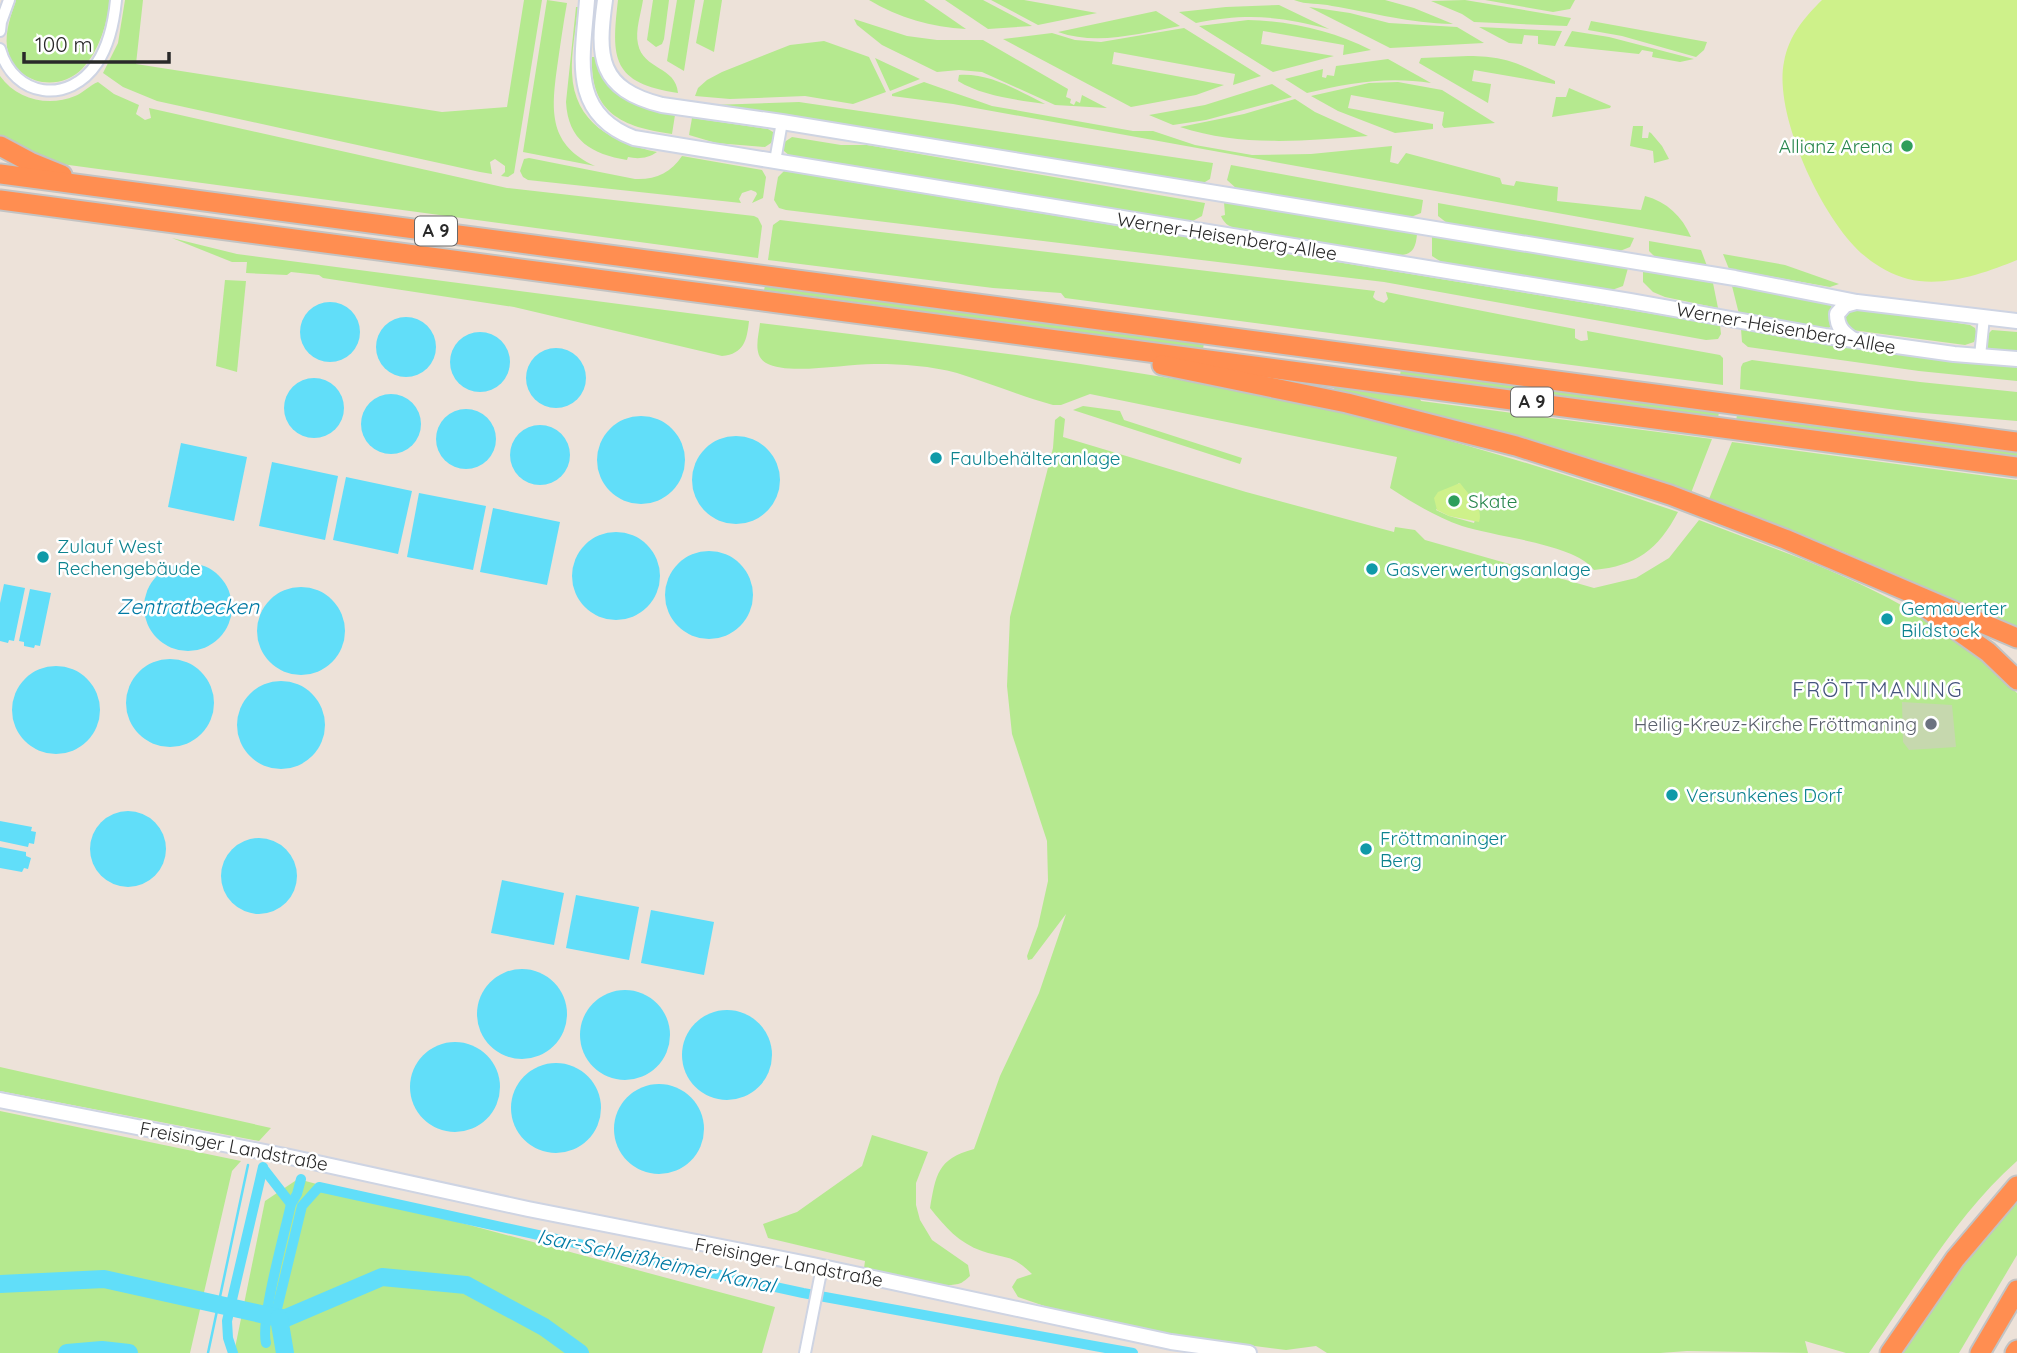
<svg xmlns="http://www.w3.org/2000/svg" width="2017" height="1353" font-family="Quicksand,sans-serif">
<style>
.green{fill:#b5e98f;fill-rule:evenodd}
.cemetery{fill:#c6d8ae}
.pitch{fill:#cef18a}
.water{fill:#61def9}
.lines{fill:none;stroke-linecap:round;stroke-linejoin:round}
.stream{stroke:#61def9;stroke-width:2.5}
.canal{stroke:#61def9;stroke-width:10}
.river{stroke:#61def9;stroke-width:18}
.street-casing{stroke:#ced4e3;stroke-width:14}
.secondary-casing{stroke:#ced4e3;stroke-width:18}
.highway-casing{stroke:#c3c3c3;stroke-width:23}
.street{stroke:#fff;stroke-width:10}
.secondary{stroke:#fff;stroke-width:14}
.highway{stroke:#ff8e51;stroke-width:19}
.leisure-dot{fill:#2e9e5b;stroke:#fff;stroke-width:2.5}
.culture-dot{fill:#0f9aa8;stroke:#fff;stroke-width:2.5}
.worship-dot{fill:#6b7280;stroke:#fff;stroke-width:2.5}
.labels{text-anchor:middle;stroke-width:5;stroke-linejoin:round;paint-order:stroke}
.shield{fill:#fff;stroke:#696969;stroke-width:2}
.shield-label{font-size:18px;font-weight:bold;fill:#292929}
.leisure-label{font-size:19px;fill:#27864d;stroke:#fff;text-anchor:end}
.street-label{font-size:19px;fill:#292929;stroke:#fff}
.culture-label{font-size:19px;fill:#0d838f;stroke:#fff;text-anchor:start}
.worship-label{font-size:19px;fill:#5b616d;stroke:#fff;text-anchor:end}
.water-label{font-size:21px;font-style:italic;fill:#017aa4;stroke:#fff}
.neighbourhood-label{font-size:21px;letter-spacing:2px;fill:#45547d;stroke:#fff}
</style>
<rect width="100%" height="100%" fill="#ede2d9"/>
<g class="green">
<path d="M16,0h95c-5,25 -11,50 -29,69 -25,25 -69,14 -75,-22 -2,-16 4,-32 9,-47z"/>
<polygon points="125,0 143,0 136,64 442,112 507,107 524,0 542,0 514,173 508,177 501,176 505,172 505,166 495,159 490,162 492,174 480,172 157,101 123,87 103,73 118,43"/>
<path d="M547,0l20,3c-4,22 -7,44 -10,65 -6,44 -8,77 38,98l-72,-14z"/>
<path d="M618,0h25c-2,14 -8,30 -5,44 5,26 38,22 40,49 -66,-10 -67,-34 -60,-93z"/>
<polygon points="653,0 669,0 664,39 662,44 656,47 647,40"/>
<polygon points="677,0 695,0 684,71 667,61"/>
<polygon points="704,0 722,0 714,52 696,43"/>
<path d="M869,0h55l42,29c-34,-2 -68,-11 -97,-29z"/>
<polygon points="945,0 983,0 1032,26 988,29"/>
<polygon points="991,0 1024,0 1097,13 1038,25"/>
<path d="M1294,0h91l29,8 39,16c-45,-1 -78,-11 -121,-18 -12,-3 -26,-1 -38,-6z"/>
<polygon points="1465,0 1571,18 1567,26 1474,22 1462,14 1431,1"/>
<polygon points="1485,0 1575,0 1570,9 1553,12"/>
<path d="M1279,5l50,24c-50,-13 -82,-16 -133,-6l-17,-11 47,-5z"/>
<path d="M576,7h2c-2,22 -7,45 -6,66 2,50 41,70 85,79 -10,7 -20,7 -29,5l-1,3c-35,-6 -59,-19 -61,-58z"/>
<polygon points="1309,7 1350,13 1389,23 1457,27 1484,43 1390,48"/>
<path d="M1156,11l24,15c-40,7 -82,20 -122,6z"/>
<polygon points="854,19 907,36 937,40 983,40 1068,89 1066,97 1071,99 1070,103 1074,105 1076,101 1080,103 1082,95 1107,108 1055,105 982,72 959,70 937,72 882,45 857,25"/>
<path d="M1248,20c43,1 85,11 123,30l-28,5 1,-10 -81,-14 -2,13 73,12 -61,16 -74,-46z"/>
<polygon points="1591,21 1707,42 1704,50 1696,57 1622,36 1588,30"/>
<polygon points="1479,27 1562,31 1555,46 1538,44 1538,36 1524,35 1522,44 1509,43"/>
<polygon points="1184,28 1261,76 1233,85 1235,74 1114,52 1112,64 1224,85 1196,95 1131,107 1003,39 1052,33 1075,40 1101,42"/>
<polygon points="1572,31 1609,37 1694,59 1680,62 1652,57 1653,52 1642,50 1639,54 1564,46"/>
<polygon points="824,41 869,57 886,92 853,104 805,96 730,99 695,96 698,88 707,80 722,72 790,45"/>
<path d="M1468,56c41,0 52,9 87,25v3l-81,-14 -2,11 19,3 -3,19 -69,-40 2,-5z"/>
<path d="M592,57h3c12,39 42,51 80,58l-3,19c-50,-7 -82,-21 -80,-77z"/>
<polygon points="875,58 920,79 890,91"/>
<path d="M1388,59l43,24c-44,-7 -82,0 -124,10l-22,-14 38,-10 -1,8 4,1 1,-3 7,1 2,-10z"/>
<path d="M959,75c32,-2 59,16 86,29 -27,-4 -63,-8 -87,-23z"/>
<path d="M0,76c17,24 49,31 75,20 8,-3 15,-11 23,-14l16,12 25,11 -3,9 9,6 6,-2 -2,-10 358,80 247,28 4,2 4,8 -4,32 -704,-95 -54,-24z"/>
<path d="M924,82l68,24 141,25h20l42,14 57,10 59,-1 81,-8 -2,16 8,2 8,-11 94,25 2,6 12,2 2,-5 42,6 -1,14 84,9 4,-14c22,6 37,20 46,41l-738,-133 -61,-8v-2z"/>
<polygon points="1398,82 1442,90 1495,123 1444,128 1442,125 1444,112 1351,95 1348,108 1433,124 1433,129 1395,133 1338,111 1311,96 1369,83"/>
<polygon points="1272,84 1292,97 1206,120 1173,125 1149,115 1205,105"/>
<polygon points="1569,88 1611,106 1610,108 1552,117 1556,97 1566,97"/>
<path d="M1295,99l20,13 53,24c-65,5 -126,11 -188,-9l64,-13z"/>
<polygon points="799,102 1213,163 1210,179 1205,182 1193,182 769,112 712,108 712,105"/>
<polygon points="692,118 768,129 773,132 775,137 771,143 765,147 716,143 689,135"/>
<polygon points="1633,126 1643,126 1642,138 1648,138 1649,132 1651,133 1662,146 1669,159 1654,163 1653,151 1630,146"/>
<polygon points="792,137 841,145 867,145 1205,203 1202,216 1189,223 790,156 784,151 783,143"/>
<path d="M682,156l80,14 4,7 -3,21 -11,5 5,-9 -1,-2 -5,-2 -9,3 -3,6 2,4 -213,-23 -5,-3 -3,-6 4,-12 5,-1 106,21c20,1 36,-6 47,-23z"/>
<polygon points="1231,165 1423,200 1421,213 1411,217 1237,189 1227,180"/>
<polygon points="784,171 1720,325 1721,334 1718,339 1706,340 1384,282 786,210 779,208 774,200 778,177"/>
<path d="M1224,202l193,32c-1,11 -3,21 -17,21l-165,-27c-7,-2 -11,-5 -14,-12l4,-1z"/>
<polygon points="1438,203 1629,237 1634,238 1630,247 1620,251 1447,223 1438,216"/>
<polygon points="780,220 1375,291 1373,297 1376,300 1384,303 1388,299 1386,292 1575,329 1575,338 1581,341 1588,340 1587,331 1720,355 1723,358 1723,385 1065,298 1061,293 993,288 768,260 773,225"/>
<polygon points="1432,236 1628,268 1623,286 1612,290 1443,263 1432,256"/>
<path d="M172,238l65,16 512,67c-2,19 -5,33 -27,35l-208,-49 -191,-29 -4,-3 -28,-3 -4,3 -41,-2 1,-11h-15z"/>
<polygon points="1649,241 1701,250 1707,266 1655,257 1649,251"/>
<polygon points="1723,254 1785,265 1839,284 1830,287 1729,269"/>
<polygon points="1643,271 1713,283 1718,308 1665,297 1653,292 1643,282"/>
<polygon points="225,280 246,281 237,372 216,366"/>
<polygon points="765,286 1204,343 1203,349 764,290"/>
<polygon points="1732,286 1830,303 1834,313 1830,327 1826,330 1739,314"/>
<polygon points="1856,307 1970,325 1975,328 1977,335 1974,342 1965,345 1852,330 1844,325 1846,310"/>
<path d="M760,323c177,22 355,41 530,78 132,28 260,68 388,111 -20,38 -42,54 -84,58 -18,-26 -99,-33 -132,-44 -26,-9 -49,-23 -72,-38l7,-31 -307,-63 -29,11h-8c-32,-9 -64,-22 -96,-32 -26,-7 -54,-9 -80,-9 -28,-1 -88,12 -111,-1 -14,-8 -7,-28 -6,-40zM1459,483l20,24 -5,16 -25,-7 -13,-6z"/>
<polygon points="1741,329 1904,354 2017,364 2017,381 1919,371 1748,347 1742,342"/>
<polygon points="1992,330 2017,332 2017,353 1990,351 1986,348 1988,334"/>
<polygon points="1752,360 1920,382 2017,392 2017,421 1912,412 1740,389 1741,367 1743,363"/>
<polygon points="1401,369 1719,412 1718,418 1400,375"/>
<polygon points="1335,385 1419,397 1421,401 1712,439 1691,493 1549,447 1334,389"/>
<polygon points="1083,406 1120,411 1124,420 1242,458 1240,464 1073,410"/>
<polygon points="1737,415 2017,451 2017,457 1736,421"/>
<path d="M1060,416l5,3 -2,18 183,55 148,40 1,-5 20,3 10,10 169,48 42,-10 33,-20 30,-38c118,45 228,79 318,173v468c-60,53 -102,127 -148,192h-23l-41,-12 3,12 -121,-2 -27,2h-333l-11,-7 -30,4 -140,-18 -78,-18 -50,-17 -6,-10 5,-8 15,-5c-20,-20 -26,-15 -50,-23 -23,-8 -37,-24 -52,-43 6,-33 7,-49 44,-59l26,-73 39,-83 27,-79 -34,45 -4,1 -1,-4 11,-30 10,-45 -1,-40 -35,-107 -5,-48 3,-69 43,-169 2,-28z"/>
<polygon points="1732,442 2017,480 2017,631 1844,552 1709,499"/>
<polygon points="0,1067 271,1128 259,1141 0,1091"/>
<polygon points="0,1111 241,1161 232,1171 190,1353 0,1353"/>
<path d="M872,1135l56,17 -12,31v22l4,15 12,20 36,25 2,11c-1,1 -8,7 -9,7 -19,8 -75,-9 -97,-15l1,-7 -97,-23 -5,-14 34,-12 65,-46z"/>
<polygon points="298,1179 775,1307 762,1353 234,1353 265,1201"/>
<polygon points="2017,1193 2017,1255 1959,1353 1902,1353 1909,1333"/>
</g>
<polygon class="cemetery" points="1902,702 1952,705 1956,747 1909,750 1903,742"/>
<g class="pitch">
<path d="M1822,0h195v260c-32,13 -73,28 -109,19 -15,-4 -30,-12 -42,-22 -42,-33 -93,-142 -82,-195 5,-27 20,-44 38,-62z"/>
<path d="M1460,483c8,11 24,25 19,39l-30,-6 -12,-6 -3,-12 4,-6z"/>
</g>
<g class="water">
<circle cx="330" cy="332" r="30"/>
<circle cx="406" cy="347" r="30"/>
<circle cx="480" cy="362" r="30"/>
<circle cx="556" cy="378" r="30"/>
<circle cx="314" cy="408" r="30"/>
<circle cx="391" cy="424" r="30"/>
<circle cx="466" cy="439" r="30"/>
<circle cx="641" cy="460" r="44"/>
<circle cx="540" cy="455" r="30"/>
<circle cx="736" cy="480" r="44"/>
<polygon points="181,443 247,457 234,521 168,507"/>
<polygon points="272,462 338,476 325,540 259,526"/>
<polygon points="346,477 412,491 398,554 333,540"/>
<polygon points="419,493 486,506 473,570 407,557"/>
<polygon points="493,508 560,522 547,585 480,572"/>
<circle cx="616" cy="576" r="44"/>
<circle cx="709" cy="595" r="44"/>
<circle cx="188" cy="607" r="44"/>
<polygon points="4,584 25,588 14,641 9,640 8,643 0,641 0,603"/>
<circle cx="301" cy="631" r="44"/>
<polygon points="30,589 51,593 40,646 35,645 34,648 24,646 24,642 19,641"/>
<circle cx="170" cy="703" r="44"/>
<circle cx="56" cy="710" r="44"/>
<circle cx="281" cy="725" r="44"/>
<circle cx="128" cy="849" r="38"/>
<polygon points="0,821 32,827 31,831 36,832 34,844 29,843 28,847 0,841"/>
<circle cx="259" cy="876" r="38"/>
<polygon points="0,847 26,852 26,856 31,858 28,869 24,868 22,872 0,868"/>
<polygon points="502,880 564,893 554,945 491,933"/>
<polygon points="576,895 639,907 629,960 566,948"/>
<polygon points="651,910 714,922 704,975 641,963"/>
<circle cx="522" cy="1014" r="45"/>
<circle cx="625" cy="1035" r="45"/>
<circle cx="727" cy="1055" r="45"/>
<circle cx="455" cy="1087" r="45"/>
<circle cx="556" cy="1108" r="45"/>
<circle cx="659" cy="1129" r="45"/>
</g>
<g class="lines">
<g class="stream">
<polyline points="229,1314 238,1309"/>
<polyline points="260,1314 265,1325"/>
<polyline points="208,1353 248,1165"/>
</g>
<g class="canal">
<polyline points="263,1168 291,1204"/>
<polyline points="275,1317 302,1206 319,1187 803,1293 1133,1353"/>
<path d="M266,1343c-6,-23 19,-111 25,-139l6,-10 4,-15"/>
<polyline points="233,1353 228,1338 227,1321 263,1167"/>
</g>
<g class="river">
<polyline points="0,1284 104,1279 279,1318 286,1318 382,1277 466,1285 544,1327 580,1353"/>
<polyline points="279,1318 285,1353"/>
<polyline points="67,1353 102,1350 129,1353"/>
</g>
<g class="street-casing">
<g id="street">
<polyline points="0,31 1,22 9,0"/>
<path d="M0,49c14,49 69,56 97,14 12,-18 17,-42 19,-63"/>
<polyline points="775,161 782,122"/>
<polyline points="1980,356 1984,317"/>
<polyline points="805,1353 822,1267"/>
</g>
</g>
<g class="secondary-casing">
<g id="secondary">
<path d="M587,0c-4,57 -19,113 47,138l996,163 195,35 129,18 63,5"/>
<path d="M605,0c-8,57 -7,89 57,105l120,17 953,156 122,24 160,19"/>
<path d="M1854,340c-11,-7 -17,-13 -17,-26l8,-9 11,-3"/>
<polyline points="0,1100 290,1157 528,1209 813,1265 1171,1342 1249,1353"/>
</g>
</g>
<g class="highway-casing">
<g id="highway">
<polyline points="0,146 30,162 62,175"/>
<polyline points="0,174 2017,442"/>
<polyline points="0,200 2017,467"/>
<polyline points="1162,365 1347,403 1516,446 1670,495 1785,539 2017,638"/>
<polyline points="1926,608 1988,652 2017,680"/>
<polyline points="1890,1353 1955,1259 2017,1186"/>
<polyline points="1980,1353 2017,1290"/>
<polyline points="2015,1353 2017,1350"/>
</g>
</g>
<use href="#street" class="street"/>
<use href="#secondary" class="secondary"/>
<use href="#highway" class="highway"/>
</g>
<g class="leisure-dot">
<circle cx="1907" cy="146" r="7"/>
<circle cx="1454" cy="501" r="7"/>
</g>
<g class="culture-dot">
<circle cx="936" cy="458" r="7"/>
<circle cx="43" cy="557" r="7"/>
<circle cx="1372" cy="569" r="7"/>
<circle cx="1887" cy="619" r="7"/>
<circle cx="1672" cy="795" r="7"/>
<circle cx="1366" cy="849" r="7"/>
</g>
<circle class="worship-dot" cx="1931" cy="724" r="7"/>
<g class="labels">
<g class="shield">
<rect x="415" y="216.5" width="42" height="29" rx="5"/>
<rect x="1511" y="387.5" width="42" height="29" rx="5"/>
</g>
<g class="shield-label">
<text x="436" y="237">A 9</text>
<text x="1532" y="408">A 9</text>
</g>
<g class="leisure-label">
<text x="1893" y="153">Allianz Arena</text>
<text x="1468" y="508" text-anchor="start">Skate</text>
</g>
<g class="street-label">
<text transform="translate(1227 236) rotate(9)" y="7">Werner-Heisenberg-Allee</text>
<text transform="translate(1786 328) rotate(10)" y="7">Werner-Heisenberg-Allee</text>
<text transform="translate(234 1146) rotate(11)" y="7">Freisinger Landstraße</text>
<text transform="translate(789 1262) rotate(11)" y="7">Freisinger Landstraße</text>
</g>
<g class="culture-label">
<text x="950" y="465">Faulbehälteranlage</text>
<text x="57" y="553">Zulauf West<tspan x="57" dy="22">Rechengebäude</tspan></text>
<text x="1386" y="576">Gasverwertungsanlage</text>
<text x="1901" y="615">Gemauerter<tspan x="1901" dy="22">Bildstock</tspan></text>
<text x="1686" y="802">Versunkenes Dorf</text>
<text x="1380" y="845">Fröttmaninger<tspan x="1380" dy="22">Berg</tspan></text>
</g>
<g class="worship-label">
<text x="1917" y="731">Heilig-Kreuz-Kirche Fröttmaning</text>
</g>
<g class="water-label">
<text x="188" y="614">Zentratbecken</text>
<text transform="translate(656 1261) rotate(12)" y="7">Isar-Schleißheimer Kanal</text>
</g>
<g class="neighbourhood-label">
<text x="1878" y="697">FRÖTTMANING</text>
</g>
</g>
<path d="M24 52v10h145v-10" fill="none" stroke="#292929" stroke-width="3.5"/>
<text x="35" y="52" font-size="21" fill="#292929" stroke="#ffffff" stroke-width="5" paint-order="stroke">100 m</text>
</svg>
